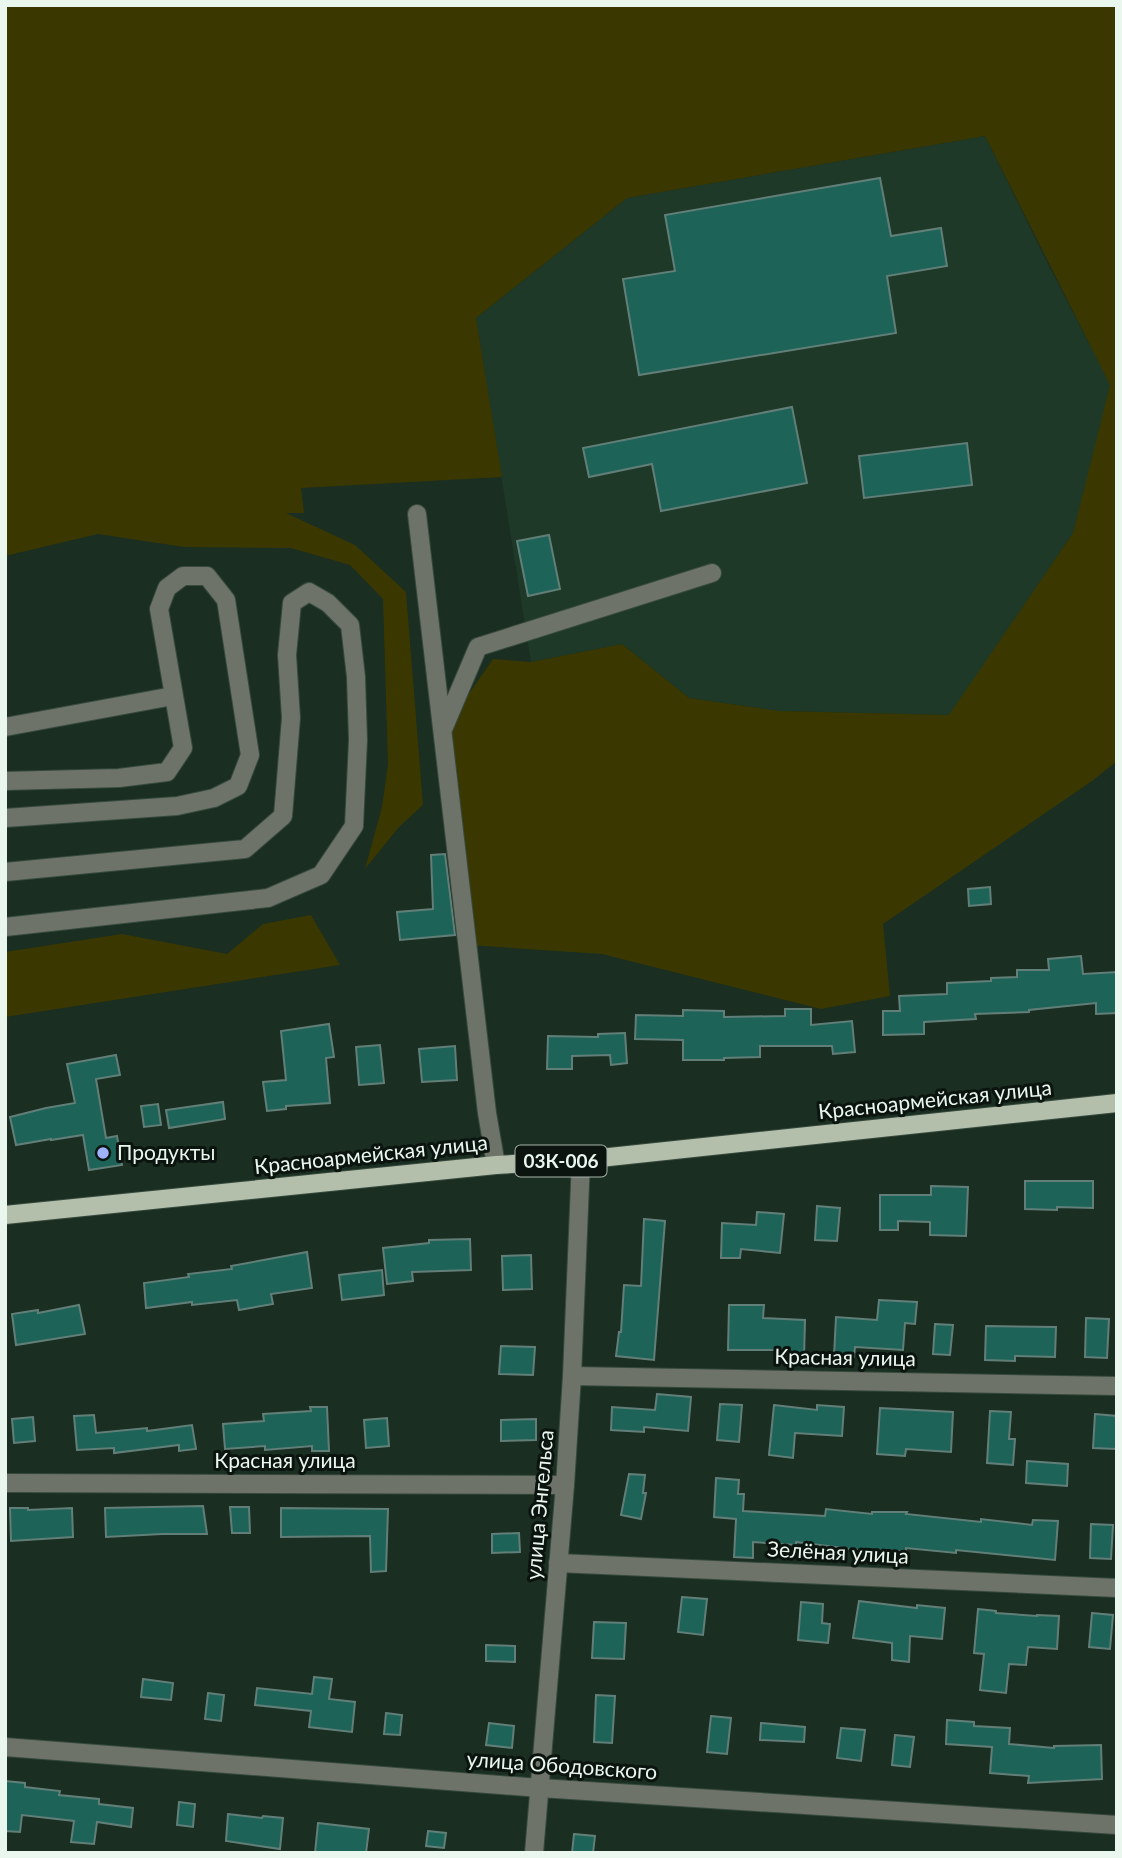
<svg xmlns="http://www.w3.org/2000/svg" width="1122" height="1858" font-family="Lato,sans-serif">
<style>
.built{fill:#1e3927}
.green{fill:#3a3800}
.building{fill:#1e6357;stroke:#617f78;stroke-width:2}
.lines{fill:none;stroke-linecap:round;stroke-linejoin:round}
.minor-casing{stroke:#374a3e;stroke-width:20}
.major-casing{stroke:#374a3e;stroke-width:20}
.minor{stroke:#6e736a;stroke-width:18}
.major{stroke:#b3bfab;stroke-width:18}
.poi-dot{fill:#9fb3fd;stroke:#0b140e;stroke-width:2.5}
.labels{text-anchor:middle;stroke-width:6;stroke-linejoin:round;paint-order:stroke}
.shield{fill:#0b140e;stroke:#a7b3ab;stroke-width:2}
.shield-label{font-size:19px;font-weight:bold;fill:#eaf7ee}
.street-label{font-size:21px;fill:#eaf7ee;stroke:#0b140e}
.poi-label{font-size:21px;fill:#eaf7ee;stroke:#0b140e;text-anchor:start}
</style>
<rect width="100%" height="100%" fill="#1a2e21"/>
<polygon class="built" points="985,136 1045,258 1111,386 1073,533 950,715 779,711 689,698 622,644 531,662 476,318 627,198"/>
<g class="green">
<polygon points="5,5 1117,5 1117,761 1092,781 883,924 890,996 821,1009 602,954 468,945 443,731 493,659 531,662 622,644 689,698 779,711 949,715 1073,533 1110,385 985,136 627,198 476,318 502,477 301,488 304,513 286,513 355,545 406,592 423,805 399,827 365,869 382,807 388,764 383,599 350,565 291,548 184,547 98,534 5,556"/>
<polygon points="311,915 340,965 5,1017 5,952 122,934 227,954 263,924"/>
</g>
<g class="building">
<polygon points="880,178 891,236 941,228 947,266 887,276 896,333 639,375 623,279 675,271 665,215"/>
<polygon points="792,407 807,483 661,511 652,464 589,477 583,448"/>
<polygon points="967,443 972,485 864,498 859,456"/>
<polygon points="549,535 560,589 528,596 517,541"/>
<polygon points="445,854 455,935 400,940 397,912 433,909 431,855"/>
<polygon points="990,887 991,904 969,906 968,889"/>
<polygon points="1081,956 1083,974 1117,972 1117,1013 1096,1014 1096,1003 1029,1010 1029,1012 975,1014 976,1019 924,1022 924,1034 883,1035 883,1011 900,1011 899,996 947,994 947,983 991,981 991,978 1017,977 1017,970 1049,970 1048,959"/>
<polygon points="785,1009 811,1009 811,1025 852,1021 855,1052 833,1054 832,1046 760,1046 760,1057 724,1058 724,1060 683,1060 683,1040 635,1039 636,1015 683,1016 683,1010 724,1011 724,1017 785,1016"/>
<polygon points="329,1024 334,1057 326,1058 330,1103 286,1106 286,1109 267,1111 263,1082 286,1080 281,1031"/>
<polygon points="625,1033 627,1063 611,1065 610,1055 572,1056 572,1069 547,1069 548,1036 598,1037 598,1034"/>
<polygon points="380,1045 384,1083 359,1085 356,1047"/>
<polygon points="455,1046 457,1080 422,1082 419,1049"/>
<polygon points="116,1055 120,1075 96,1079 106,1138 117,1136 122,1165 89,1170 83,1135 51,1140 51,1139 16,1145 10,1117 46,1108 75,1103 67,1064"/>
<polygon points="223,1102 225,1119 169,1128 166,1110"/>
<polygon points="158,1104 161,1125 144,1127 141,1106"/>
<polygon points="1025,1181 1093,1181 1093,1208 1057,1207 1057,1210 1025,1209"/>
<polygon points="931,1186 968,1187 966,1236 930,1235 930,1222 898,1221 898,1230 880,1230 880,1195 931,1195"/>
<polygon points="817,1206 840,1208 837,1241 815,1240"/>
<polygon points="757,1212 784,1214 780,1253 741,1249 740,1258 721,1258 722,1223 756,1225"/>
<polygon points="644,1219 665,1221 654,1360 616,1356 619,1332 621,1332 624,1285 641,1286"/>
<polygon points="470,1239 471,1270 412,1272 413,1281 387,1284 383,1248 429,1243 429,1240"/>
<polygon points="307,1252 312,1288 271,1294 273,1304 239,1310 237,1300 192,1305 192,1302 146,1308 144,1283 189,1277 188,1274 232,1269 231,1266"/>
<polygon points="531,1255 532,1289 503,1290 502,1256"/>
<polygon points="382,1270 384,1295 342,1300 339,1275"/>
<polygon points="879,1300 917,1302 915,1324 905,1323 903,1350 855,1347 854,1357 834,1356 836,1317 877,1320"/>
<polygon points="79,1305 85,1334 16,1345 12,1314 38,1310 38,1313"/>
<polygon points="729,1305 764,1305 763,1318 805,1320 804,1358 782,1357 782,1350 728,1350"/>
<polygon points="1086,1318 1109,1319 1107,1358 1085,1357"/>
<polygon points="935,1324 953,1325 950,1355 933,1354"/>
<polygon points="986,1326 1056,1327 1055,1357 1015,1356 1015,1361 985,1360"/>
<polygon points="501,1346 535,1347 533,1375 499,1374"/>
<polygon points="657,1394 691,1397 688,1431 644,1427 644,1432 611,1430 612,1407 655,1410"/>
<polygon points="720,1404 742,1405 739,1442 717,1440"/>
<polygon points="774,1405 817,1410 817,1405 844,1407 842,1436 795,1433 793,1458 769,1455"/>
<polygon points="310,1407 327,1407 329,1451 312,1451 312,1446 265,1450 265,1446 225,1449 223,1424 264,1421 263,1414 311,1411"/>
<polygon points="880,1408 953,1412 951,1452 906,1449 905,1456 877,1454"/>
<polygon points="990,1411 1011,1412 1009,1439 1015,1439 1013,1465 987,1463"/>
<polygon points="1095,1414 1117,1416 1116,1449 1093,1448"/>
<polygon points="94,1415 96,1433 147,1428 147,1431 192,1425 196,1449 179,1451 179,1445 114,1453 114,1448 77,1450 74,1416"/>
<polygon points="33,1417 35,1441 14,1443 12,1419"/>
<polygon points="387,1418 389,1446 366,1448 364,1420"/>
<polygon points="536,1419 536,1440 501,1441 501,1420"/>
<polygon points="1027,1461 1068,1464 1067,1486 1026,1483"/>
<polygon points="629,1474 645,1475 643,1493 646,1493 641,1519 621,1515"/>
<polygon points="716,1478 739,1480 738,1494 744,1494 743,1511 825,1516 826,1509 872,1514 872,1512 907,1512 906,1514 981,1522 981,1519 1032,1525 1033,1520 1058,1521 1055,1560 956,1550 956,1553 906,1548 906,1551 866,1551 796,1542 796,1545 753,1542 753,1558 734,1557 736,1519 714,1517"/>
<polygon points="203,1506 207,1534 162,1534 106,1537 105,1508"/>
<polygon points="230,1507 249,1507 250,1533 232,1533"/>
<polygon points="10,1508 28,1508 28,1510 72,1508 73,1537 11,1541"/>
<polygon points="281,1508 388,1509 386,1571 371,1572 370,1536 281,1537"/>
<polygon points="1091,1524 1113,1525 1111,1559 1090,1558"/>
<polygon points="519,1533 520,1552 492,1553 492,1534"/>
<polygon points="682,1597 707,1599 703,1635 678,1632"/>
<polygon points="859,1601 917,1608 917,1605 945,1608 942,1639 910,1636 909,1662 892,1660 892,1643 853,1638"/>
<polygon points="801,1602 823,1604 822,1623 830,1624 828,1643 798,1640"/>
<polygon points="978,1609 996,1611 996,1613 1037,1616 1037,1615 1059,1616 1057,1649 1028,1647 1026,1665 1009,1664 1006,1693 980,1690 984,1654 974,1653"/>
<polygon points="1092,1613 1113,1615 1110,1649 1089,1647"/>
<polygon points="594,1622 626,1623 624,1659 592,1658"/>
<polygon points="486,1645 515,1646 515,1662 486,1661"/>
<polygon points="314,1677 332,1679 329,1699 355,1702 352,1732 309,1727 311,1711 255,1705 257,1688 312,1694"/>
<polygon points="143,1679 173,1683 171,1700 141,1697"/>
<polygon points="208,1693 224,1695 221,1721 205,1719"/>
<polygon points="596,1695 615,1696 612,1743 594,1742"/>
<polygon points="386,1713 402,1715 400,1735 384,1734"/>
<polygon points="711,1716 731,1718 727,1754 707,1752"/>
<polygon points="947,1720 974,1722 974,1726 1010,1728 1009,1744 1054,1748 1054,1746 1101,1745 1102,1779 1028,1783 1029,1776 990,1773 992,1747 946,1744"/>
<polygon points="489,1723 514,1726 512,1748 486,1745"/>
<polygon points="761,1723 805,1727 804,1742 760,1740"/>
<polygon points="841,1728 865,1730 861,1761 837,1758"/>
<polygon points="895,1735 914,1737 910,1767 892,1765"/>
<polygon points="5,1781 25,1783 25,1787 60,1791 59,1795 99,1799 99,1804 133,1808 131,1827 97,1822 94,1844 71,1842 74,1821 22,1815 20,1832 5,1831"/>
<polygon points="179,1802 195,1804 193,1827 177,1825"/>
<polygon points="228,1814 262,1818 263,1816 283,1818 280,1849 226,1841"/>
<polygon points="318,1823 369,1829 366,1853 315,1853"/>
<polygon points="428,1831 446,1833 444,1848 426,1846"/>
<polygon points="574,1834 595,1836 593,1853 572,1853"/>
</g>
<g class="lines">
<g class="minor-casing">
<g id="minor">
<polyline points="417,514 487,1113 496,1165"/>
<polyline points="5,727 173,696"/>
<polyline points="444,727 478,647 712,573"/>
<polyline points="5,781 119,778 167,772 183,748 159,609 167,588 183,576 207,576 226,600 250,755 238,786 214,798 177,806 5,818"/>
<polyline points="5,872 245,849 283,816 291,718 287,655 292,603 309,592 328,603 350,625 356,677 358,740 354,826 321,875 268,898 5,927"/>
<polyline points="572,1376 1117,1386"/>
<polyline points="5,1483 565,1485"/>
<polyline points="558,1563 1117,1588"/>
<polyline points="5,1747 540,1788 1117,1825"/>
<polyline points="534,1853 565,1485 572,1376 581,1160"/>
</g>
</g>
<g class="major-casing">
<polyline id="major" points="5,1215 496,1165 581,1160 1117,1103"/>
</g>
<use href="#minor" class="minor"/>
<use href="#major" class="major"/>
</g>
<circle class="poi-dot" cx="103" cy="1153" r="7"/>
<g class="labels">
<rect class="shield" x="515.5" y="1145.5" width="91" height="31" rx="5"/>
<g class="shield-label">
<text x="561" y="1168">03К-006</text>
</g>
<g class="street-label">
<text transform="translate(935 1100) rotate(-6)" y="7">Красноармейская улица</text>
<text transform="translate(371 1155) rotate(-6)" y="7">Красноармейская улица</text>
<text transform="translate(845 1358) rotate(1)" y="7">Красная улица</text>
<text x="285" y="1468">Красная улица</text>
<text transform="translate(540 1505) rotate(-85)" y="7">улица Энгельса</text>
<text transform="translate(838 1553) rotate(3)" y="7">Зелёная улица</text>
<text transform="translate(562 1766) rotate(4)" y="7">улица Ободовского</text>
</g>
<g class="poi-label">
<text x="117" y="1160">Продукты</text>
</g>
</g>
<rect width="1122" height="1858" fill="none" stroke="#eaf7ee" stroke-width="14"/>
</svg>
